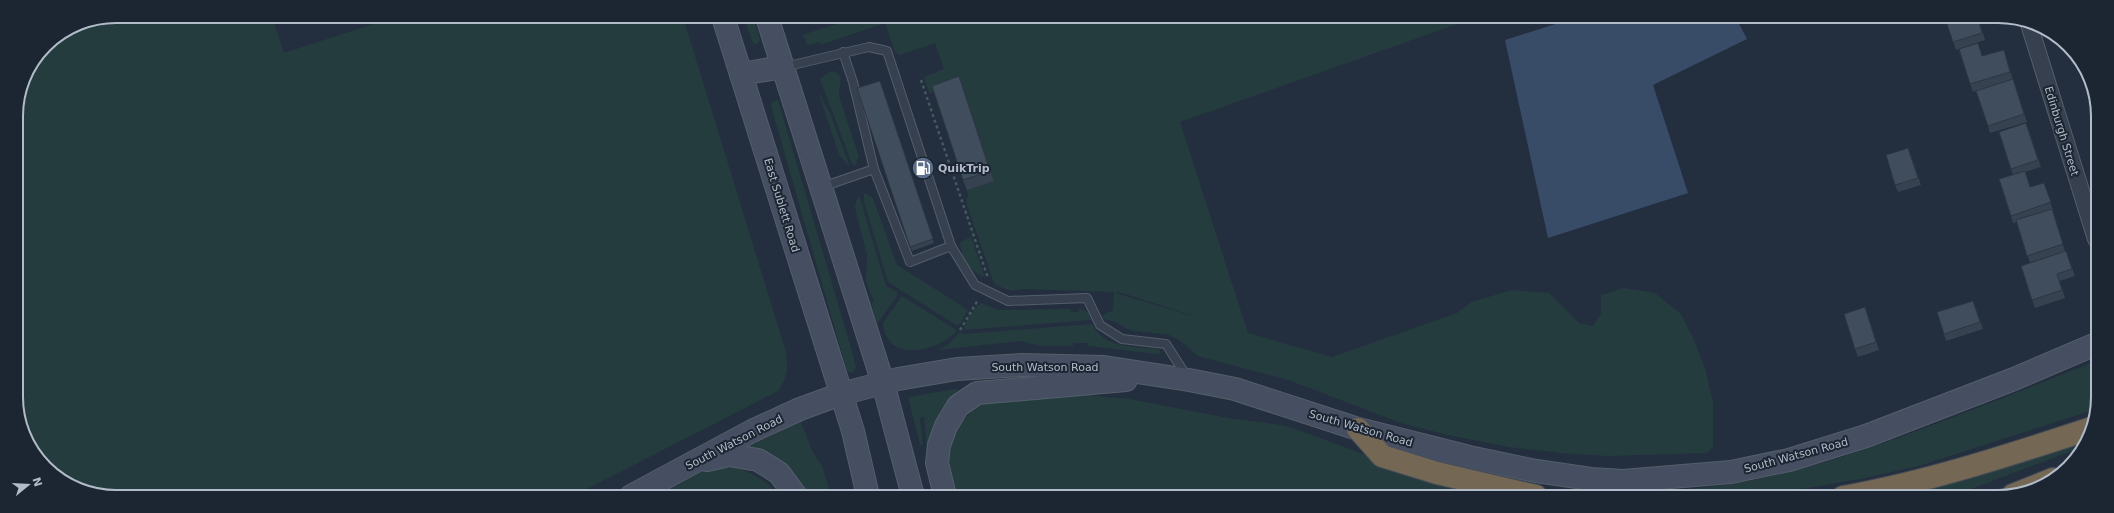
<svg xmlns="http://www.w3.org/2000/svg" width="2114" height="513" font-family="'DejaVu Sans',sans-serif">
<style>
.green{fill:#253c3f;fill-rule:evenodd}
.water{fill:#384c68}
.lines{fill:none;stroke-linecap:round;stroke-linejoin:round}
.service-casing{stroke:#555e6b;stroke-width:10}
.minor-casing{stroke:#555e6b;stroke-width:18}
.secondary-casing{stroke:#555e6b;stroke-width:24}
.motorway-casing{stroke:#424b58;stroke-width:24}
.path{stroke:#43595c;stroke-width:2.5;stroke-dasharray:3 3;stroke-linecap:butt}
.service{stroke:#37404e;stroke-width:8}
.minor{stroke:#37404e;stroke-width:16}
.secondary{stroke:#454f61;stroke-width:22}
.motorway{stroke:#746753;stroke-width:22}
.wall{fill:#364250}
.shaded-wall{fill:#2c3641}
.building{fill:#3f4d5d;stroke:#2c3641}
.labels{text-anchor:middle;stroke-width:4;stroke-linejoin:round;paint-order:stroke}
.street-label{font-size:11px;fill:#b2bbc9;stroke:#1c2532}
.poi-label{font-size:11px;font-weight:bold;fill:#b2bbc9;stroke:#1c2532;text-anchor:start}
.rim{fill:none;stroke:#b2bbc9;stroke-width:2}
</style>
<rect width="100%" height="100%" fill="#232e3e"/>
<g class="green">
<path d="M116,16h156l12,37 114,-37 285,1 103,335c2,18 2,24 -8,39l-203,104h-478l-51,-27 -28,-52 -2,-306 8,-32 22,-33 32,-21z"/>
<polygon points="743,17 753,17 760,40 757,44 753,43"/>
<path d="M858,17h619l-297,105 68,211 84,24 125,-44 14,-11 41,-12 37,3 30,30 14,3 8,-12v-19l23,-7 31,5 26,21 12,24 12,30 8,34v45l-6,6 -100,3 -46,-3 -52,-6 -61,-12 -44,-11 -116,-44 -90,-24 -19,-16 -10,-5 -40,-5 -13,-8 -15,-4 2,-3 10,-5 1,-18 -92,-3c-12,4 -18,0 -28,-6l-28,-81 2,-7 -1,-5 -27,-98 -11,1 -5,-16 20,-8 -9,-26 -35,12 -5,-3 -10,-29 -65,22 -1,-3 -11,4 -6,-11zM1116,292l6,1 90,29 -96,-29z"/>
<path d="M833,71c13,5 5,15 6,25l20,61 -2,2 -1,7 -4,-2 -32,-85 8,-6z"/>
<polygon points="818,91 831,115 850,167 839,155"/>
<polygon points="778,100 854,358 856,368 852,373 847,371 771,106 772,102"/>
<polygon points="864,193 873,198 897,265 968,310 960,324 956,325 888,282 864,202"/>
<polygon points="859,195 886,286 897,292 897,296 877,324 871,302 874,301 866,282 867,255 855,208 856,201"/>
<path d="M971,237l13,37 -1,3c-16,-10 -21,-16 -23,-35z"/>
<path d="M901,297h3l52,33 -1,3c-20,19 -69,30 -72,-10z"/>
<path d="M982,303l16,7 72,-1 1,3h8v-3c6,0 11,5 12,11l-126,10 -1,-3c4,-9 9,-20 18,-24z"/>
<path d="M1092,324c12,25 42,22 67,25l2,4 -6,1 -67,-8v-3h-15v3h-32l-21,-5 -82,9 11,-6 11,-12 4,2z"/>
<path d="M2096,361v48l-177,57 -59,13 -52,9 -54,5 -61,2 -54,-1 -1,-4c103,4 205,-31 300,-67 53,-20 106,-41 158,-62z"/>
<polygon points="956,389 958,389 957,392 942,409 927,448 924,417 920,418 923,445 920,445 908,397"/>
<path d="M1054,392l75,7 100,19 59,8 126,47 95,23h-551c-3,-10 -9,-23 -9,-33 -1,-32 22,-60 53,-67 16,-4 36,-3 52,-4z"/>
<polygon points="801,422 812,450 823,468 831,496 806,496 749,446"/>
<polygon points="2088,438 2085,446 1950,497 1888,497"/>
<path d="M735,467c18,6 31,13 44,29h-122l42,-23 11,-4z"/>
</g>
<polygon class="water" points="1574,18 1736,18 1747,39 1653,85 1688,193 1548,238 1505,40"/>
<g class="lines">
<g class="service-casing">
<g id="service">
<polyline points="843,52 853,82 874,169"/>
<polyline points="784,67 869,47 887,51 951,246 975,285 1008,301 1087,298 1100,325 1122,339 1166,344 1187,377"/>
<polyline points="822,187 874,169 910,262 951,246"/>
</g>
</g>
<g class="minor-casing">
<polyline id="minor" points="2029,24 2096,239"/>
</g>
<g class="secondary-casing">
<g id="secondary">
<polyline points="723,17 853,431 868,496"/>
<polyline points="767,17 883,383 913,496"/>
<polyline points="741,74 783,67"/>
<polyline points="707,460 729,455 758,460 779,473 796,496"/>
<polyline points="631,496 752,431 800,409 841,394 898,379 957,369 1022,365 1104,367 1189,380 1235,389 1358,429 1469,457 1536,471 1591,479 1623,481 1731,472 1789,460 1866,436 2014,379 2096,344"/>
<polyline points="945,496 937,463 939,445 946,426 958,406 977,393 1126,380"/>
</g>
</g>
<g class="motorway-casing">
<g id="motorway">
<polyline points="1358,429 1382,456 1437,473 1536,496"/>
<polyline points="2013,495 2053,479"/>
<path d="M1843,497c84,-15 167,-42 249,-69"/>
</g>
</g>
<g class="path">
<polyline points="921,80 987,275 986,278"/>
<polyline points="960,330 978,300"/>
</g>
<use href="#service" class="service"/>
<use href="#minor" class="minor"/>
<use href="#secondary" class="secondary"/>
<use href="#motorway" class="motorway"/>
</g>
<g class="wall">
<polygon points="1945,18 1994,18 1980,23 1985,40 1956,50"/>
<polygon points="1982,56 2006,57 2027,122 1990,133 1977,90 1973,92 1970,84"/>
<polygon points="880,81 934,243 912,251 857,88"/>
<polygon points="963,87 994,181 967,190 963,180"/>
<polygon points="2029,131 2041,167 2025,172 2030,187 2044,183 2053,210 2052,210 2065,251 2066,251 2075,276 2060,281 2065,298 2035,308 2032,300 2030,263 2017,222 2013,223 2011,216 2013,175 2011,169"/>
<polygon points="1911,155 1921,185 1898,192 1895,185"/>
<polygon points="1865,307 1879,350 1858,357 1855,349"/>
<polygon points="1976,308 1983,329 1946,341 1937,312"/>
</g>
<g class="shaded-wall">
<polygon points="2004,50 2006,57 2027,122 2010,72"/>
<polygon points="959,76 963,87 994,181 990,171"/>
</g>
<g class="building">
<polygon points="1945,18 1978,18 1982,33 1953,42"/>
<polygon points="1978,43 1982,56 2004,50 2010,72 1970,84 1959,49"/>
<polygon points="959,76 990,171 963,180 932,86"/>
<polygon points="2013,79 2024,114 1988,126 1976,91"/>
<polygon points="880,81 933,239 910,247 857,88"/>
<polygon points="2091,88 2096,97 2096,113 2088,89"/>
<polygon points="2026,123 2038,160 2011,169 1999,132"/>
<polygon points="1908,148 1918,178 1895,185 1886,155"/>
<polygon points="2025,171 2030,187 2044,183 2051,202 2011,216 1999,179"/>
<polygon points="2052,209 2063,244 2027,256 2016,220"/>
<polygon points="2066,251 2072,269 2057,274 2062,290 2032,300 2021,266"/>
<polygon points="1973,301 1980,322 1944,334 1937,312"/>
<polygon points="1865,307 1876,342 1855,349 1844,314"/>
</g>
<defs>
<g id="fuel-disc" transform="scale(1.15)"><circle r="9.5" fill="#5c6f8a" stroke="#1c2532"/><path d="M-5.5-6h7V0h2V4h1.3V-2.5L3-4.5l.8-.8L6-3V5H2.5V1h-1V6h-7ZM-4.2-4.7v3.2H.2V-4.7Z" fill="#fff"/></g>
</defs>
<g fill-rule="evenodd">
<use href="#fuel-disc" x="923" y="168"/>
</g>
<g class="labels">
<g class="street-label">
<text transform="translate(2062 131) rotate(73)" y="4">Edinburgh Street</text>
<text transform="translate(782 205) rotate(73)" y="4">East Sublett Road</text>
<text x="1045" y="371">South Watson Road</text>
<text transform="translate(1361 428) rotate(16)" y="4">South Watson Road</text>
<text transform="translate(734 442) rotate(-27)" y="4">South Watson Road</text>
<text transform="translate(1796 455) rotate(-15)" y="4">South Watson Road</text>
</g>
<g class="poi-label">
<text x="938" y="172">QuikTrip</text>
</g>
</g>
<path d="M0 0H2114V513H0ZM116 23H1998A93 93 0 0 1 2091 116V397A93 93 0 0 1 1998 490H116A93 93 0 0 1 23 397V116A93 93 0 0 1 116 23Z" fill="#1c2532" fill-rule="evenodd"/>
<path class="rim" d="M116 23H1998A93 93 0 0 1 2091 116V397A93 93 0 0 1 1998 490H116A93 93 0 0 1 23 397V116A93 93 0 0 1 116 23Z"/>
<g transform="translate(28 485) rotate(72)" stroke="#1c2532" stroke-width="3" paint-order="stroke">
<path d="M0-3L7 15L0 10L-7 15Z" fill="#b2bbc9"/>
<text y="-6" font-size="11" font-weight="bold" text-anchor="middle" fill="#b2bbc9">N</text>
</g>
</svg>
